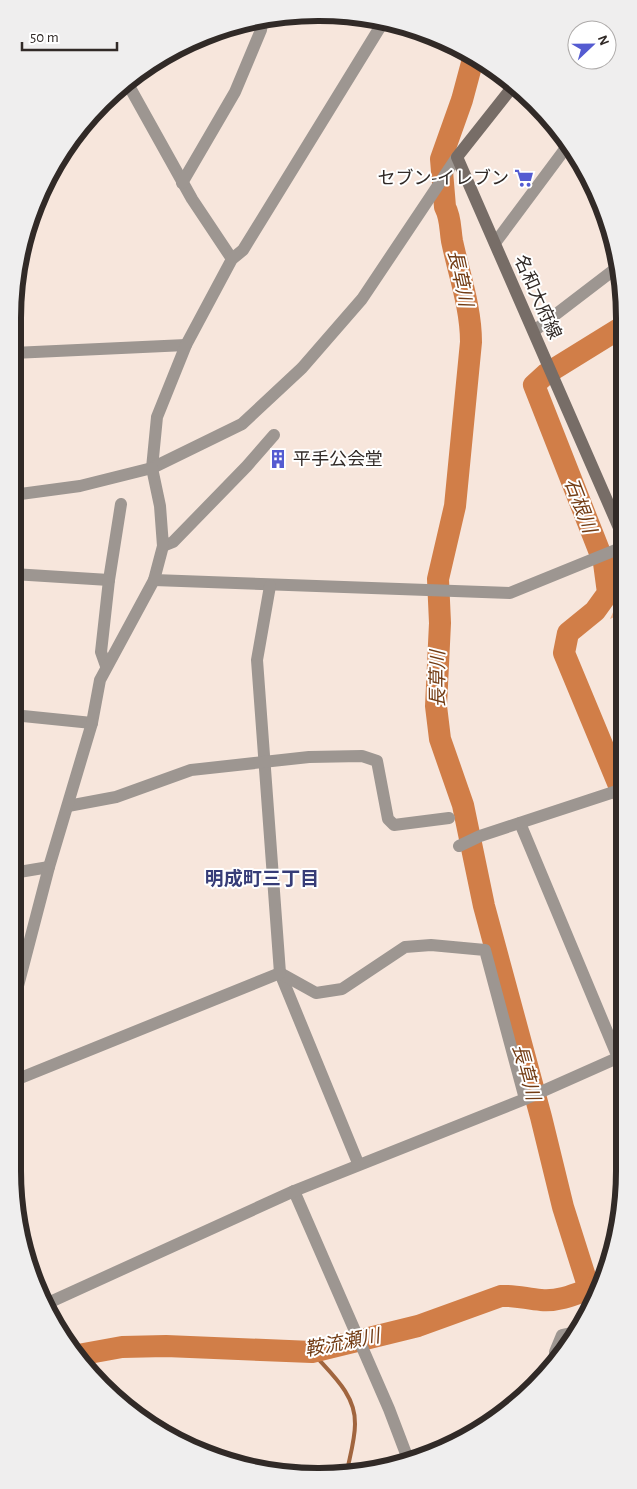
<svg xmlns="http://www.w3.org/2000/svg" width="637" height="1489" font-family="'Alegreya Sans','Noto Sans JP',sans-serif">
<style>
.green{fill:#f0b38d}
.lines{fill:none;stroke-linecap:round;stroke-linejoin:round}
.stream{stroke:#a1653e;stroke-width:4}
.river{stroke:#d17e48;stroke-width:22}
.minor{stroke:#9d9691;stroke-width:12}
.tertiary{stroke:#9d9691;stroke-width:12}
.secondary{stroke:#776d67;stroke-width:12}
.labels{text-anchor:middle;stroke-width:4;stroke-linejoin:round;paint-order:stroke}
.poi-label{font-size:18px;fill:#312a27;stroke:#fff;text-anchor:end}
.street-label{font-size:18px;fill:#312a27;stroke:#fff}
.water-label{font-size:19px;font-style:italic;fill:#723b13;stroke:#fff}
.neighbourhood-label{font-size:19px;font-weight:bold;fill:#363c77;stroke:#fff}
.rim{fill:none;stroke:#312a27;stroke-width:6}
</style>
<rect width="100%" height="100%" fill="#f7e6dc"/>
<path class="green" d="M617,554l6,13v46l-13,6c12,-23 7,-37 -2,-61z"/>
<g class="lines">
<path class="stream" d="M312,1352c18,21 44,42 43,72 0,15 -5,32 -8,47"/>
<g class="river">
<path d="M473,59l-11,41 -21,59 4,48c6,11 5,23 7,34 7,33 19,67 19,101l-16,164 -17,73 2,44 -4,83 4,33 23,66 21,101 57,211 22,90 26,82"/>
<polyline points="622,327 546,374 534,385 604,563 608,593 595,611 568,633 564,653 623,795"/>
<path d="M78,1355l44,-8 44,-1 146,6 106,-26 83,-30c14,-1 26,3 40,4 20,2 39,-8 57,-14"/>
</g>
<g class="minor">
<polyline points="129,86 192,199 232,259"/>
<polyline points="182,183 235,92 261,30 262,23"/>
<polyline points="495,243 568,145"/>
<polyline points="534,331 619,266"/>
<polyline points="13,353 186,345"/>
<polyline points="152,468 157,417 186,345 232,259 243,250 382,24"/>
<polyline points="163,546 173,542 247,466 274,435"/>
<polyline points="13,574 109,580"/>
<polyline points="154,580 510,593 623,547"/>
<polyline points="270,586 257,660 280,973 358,1163"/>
<polyline points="106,666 101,652 109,580 121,504"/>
<polyline points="13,715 92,723"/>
<polyline points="68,806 116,797 191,770 309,757 362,756 377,761 388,819 394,825 449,818"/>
<polyline points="520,823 624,1072"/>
<polyline points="459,846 480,836 623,789"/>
<polyline points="13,873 49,867"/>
<polyline points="280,973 316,993 342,989 405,947 431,945 485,950 525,1099"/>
<polyline points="13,1081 280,973"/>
<polyline points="557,1358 555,1352 562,1335 571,1333"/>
</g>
<g class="tertiary">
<polyline points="13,495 80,486 152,468 242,424 302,368 362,299 457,157"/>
<polyline points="13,1005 49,867 92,723 100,680 154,580 163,546 160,506 152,468"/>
<polyline points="294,1191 389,1409 408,1459"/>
<polyline points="48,1303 294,1191 525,1099 624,1055"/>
</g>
<polyline class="secondary" points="514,85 457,157 623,537"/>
</g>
<defs>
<g id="supermarket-bare" transform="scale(1.5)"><path d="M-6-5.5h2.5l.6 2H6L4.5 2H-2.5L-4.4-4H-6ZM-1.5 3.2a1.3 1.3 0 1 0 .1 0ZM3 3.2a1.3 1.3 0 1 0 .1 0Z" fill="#545bd1" stroke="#fff" stroke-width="2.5" paint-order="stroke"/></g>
<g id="building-bare" transform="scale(1.5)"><path d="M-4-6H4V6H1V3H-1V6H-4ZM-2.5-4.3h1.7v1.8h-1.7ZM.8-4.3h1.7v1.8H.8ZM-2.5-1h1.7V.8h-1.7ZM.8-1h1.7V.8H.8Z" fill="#545bd1" stroke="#fff" stroke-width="2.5" paint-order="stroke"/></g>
</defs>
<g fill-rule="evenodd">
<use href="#supermarket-bare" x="524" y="178"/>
<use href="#building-bare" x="278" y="459"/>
</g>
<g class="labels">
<g class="poi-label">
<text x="509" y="184">セブン-イレブン</text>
<text x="293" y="465" text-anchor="start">平手公会堂</text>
</g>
<g class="street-label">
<text transform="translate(538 297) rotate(66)" y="6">名和大府線</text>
</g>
<g class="water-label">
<text transform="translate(461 278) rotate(78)" y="7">長草川</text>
<text transform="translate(581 505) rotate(69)" y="7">石根川</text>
<text transform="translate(437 679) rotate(-90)" y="7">長草川</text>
<text transform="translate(527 1072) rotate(75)" y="7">長草川</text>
<text transform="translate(342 1342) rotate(-11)" y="7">鞍流瀬川</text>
</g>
<g class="neighbourhood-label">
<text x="262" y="885">明成町三丁目</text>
</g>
</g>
<path d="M0 0H637V1489H0ZM318 21H319A297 297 0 0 1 616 318V1171A297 297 0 0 1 319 1468H318A297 297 0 0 1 21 1171V318A297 297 0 0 1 318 21Z" fill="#efeeee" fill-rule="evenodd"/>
<path class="rim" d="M318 21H319A297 297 0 0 1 616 318V1171A297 297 0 0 1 319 1468H318A297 297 0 0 1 21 1171V318A297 297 0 0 1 318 21Z"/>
<g transform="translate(592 45) rotate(68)"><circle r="24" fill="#ffffff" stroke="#adaaa9"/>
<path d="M0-4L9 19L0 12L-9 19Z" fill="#545bd1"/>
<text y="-8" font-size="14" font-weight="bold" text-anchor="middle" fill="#312a27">N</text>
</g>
<path d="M22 42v8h95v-8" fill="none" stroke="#312a27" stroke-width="2.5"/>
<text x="30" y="42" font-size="15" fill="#312a27" stroke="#ffffff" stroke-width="4" paint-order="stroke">50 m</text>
</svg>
